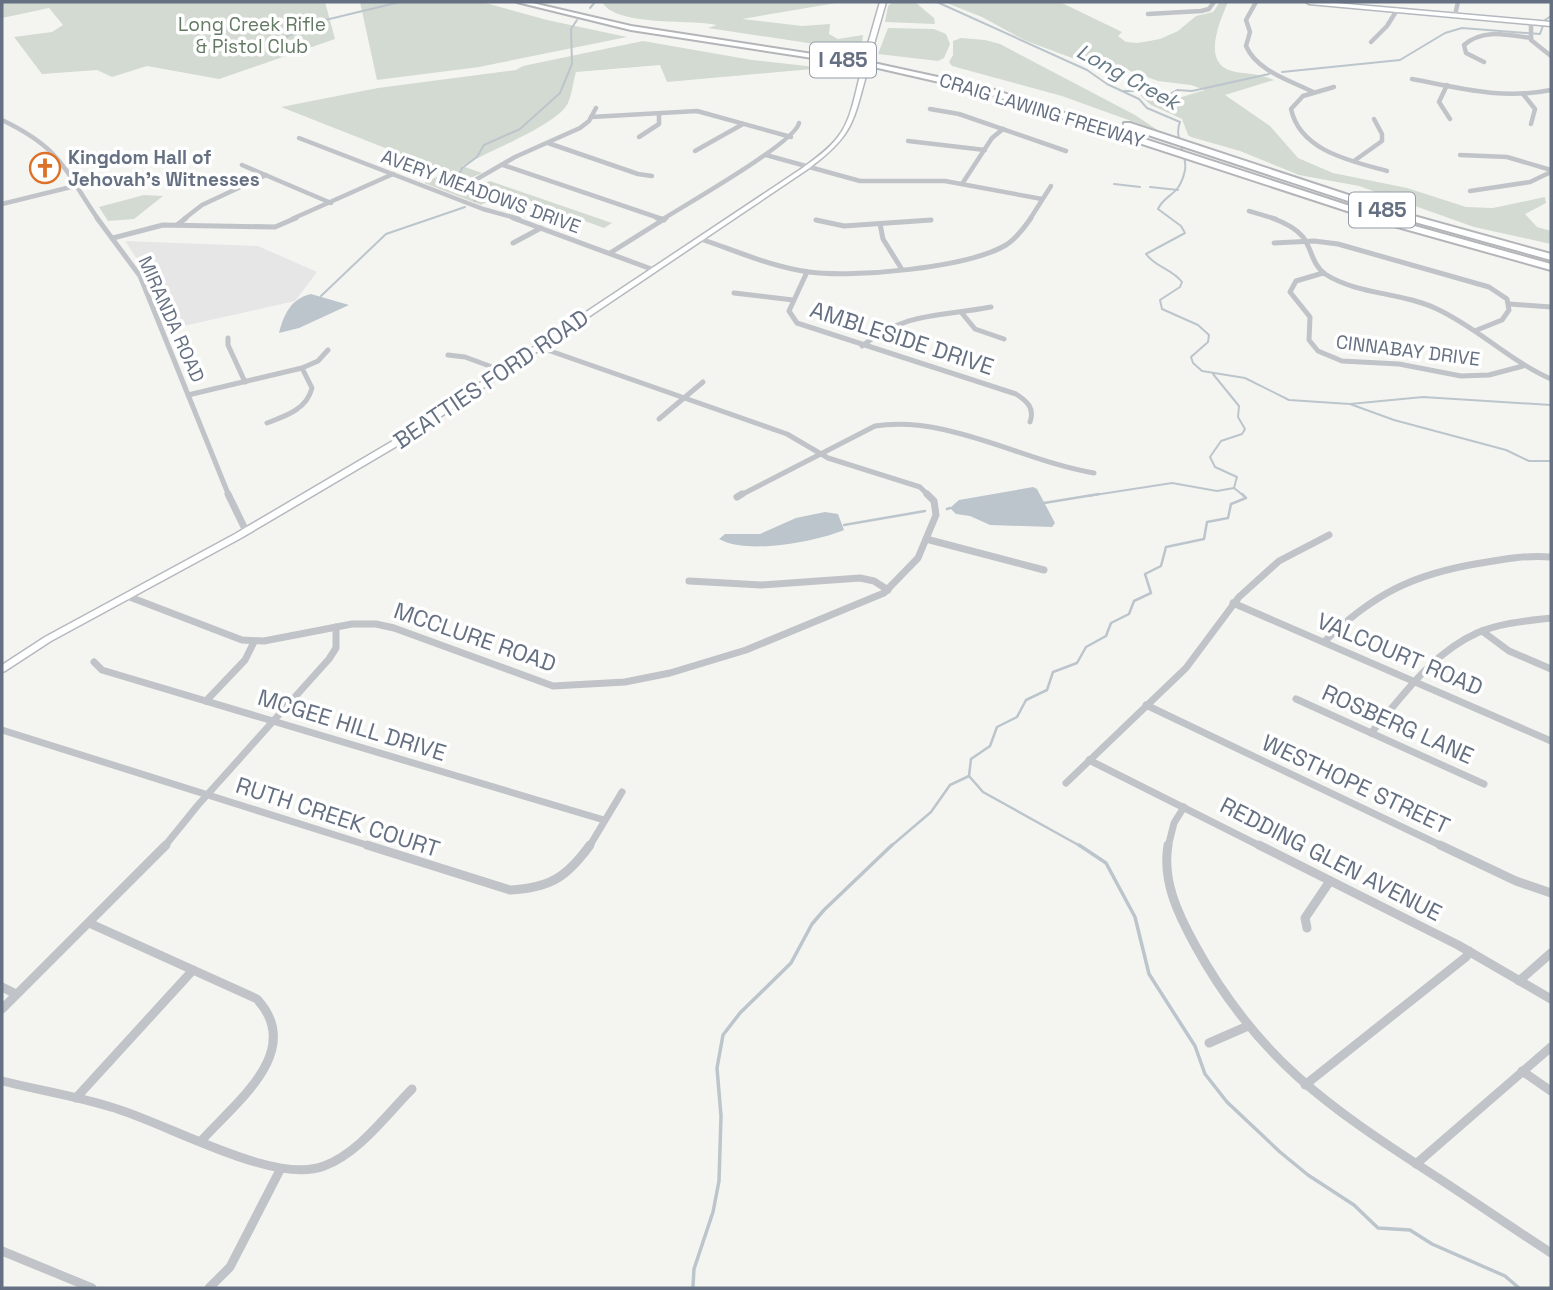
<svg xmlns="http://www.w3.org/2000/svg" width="1553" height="1290" font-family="'Space Grotesk',sans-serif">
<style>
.built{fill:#e5e6e5}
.green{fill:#d3dad1}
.water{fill:#bcc5cc}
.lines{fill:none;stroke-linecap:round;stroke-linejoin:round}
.stream-far2{stroke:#bcc5cc;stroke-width:2}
.stream-far1{stroke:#bcc5cc;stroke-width:2.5}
.stream{stroke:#bcc5cc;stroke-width:3.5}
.secondary-casing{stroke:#b5b8be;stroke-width:3}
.motorway-casing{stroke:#b3b5b9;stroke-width:4}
.minor-far3{stroke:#c0c3c7;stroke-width:4.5}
.minor-far2{stroke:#c0c3c7;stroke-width:5}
.minor-far1{stroke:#c0c3c7;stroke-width:7}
.minor{stroke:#c0c3c7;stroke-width:9}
.secondary{fill:#fff;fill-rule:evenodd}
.motorway{fill:#fff;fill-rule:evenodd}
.secondary-bridge-casing{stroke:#b5b8be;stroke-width:9;stroke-linecap:butt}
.secondary-bridge{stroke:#fff;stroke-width:6}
.labels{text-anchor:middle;stroke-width:7;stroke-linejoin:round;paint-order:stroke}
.far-park-label{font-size:19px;fill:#647963;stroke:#fff}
.far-street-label{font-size:19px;fill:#657082;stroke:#fff}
.far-poi-label{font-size:19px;font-weight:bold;fill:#657082;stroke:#fff;text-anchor:start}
.shield{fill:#fff;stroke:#939ba8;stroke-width:2}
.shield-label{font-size:21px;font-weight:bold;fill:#657082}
.far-water-label{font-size:21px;font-style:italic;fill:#657885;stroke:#fff}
.street-label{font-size:23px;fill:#657082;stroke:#fff}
</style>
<rect width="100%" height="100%" fill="#f4f5f1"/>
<polygon class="built" points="125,241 258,246 317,272 295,301 170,329 147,274"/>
<g class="green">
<polygon points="2,2 325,2 335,39 219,79 147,66 112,77 97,70 42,74 14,37 52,32 63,25 49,8 2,18"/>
<polygon points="360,2 482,2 547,20 627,37 479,67 377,80"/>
<path d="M602,2h240l-100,17 60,7 28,-2 -1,10 9,5 25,-4 -2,16 -153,-23 9,-3c-26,-6 -101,2 -115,-23z"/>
<polygon points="893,2 915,2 934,18 935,24 885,22 888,6"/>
<path d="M944,2h116l62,30 -4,4 8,6 12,1 22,-4 18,-8 18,-15 17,-4 7,-10h8c-9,21 -28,64 8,70 14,2 24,2 38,8l-49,15 45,31 28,32 35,15 74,15 59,19 27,1 52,-11 1,6 -21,11 12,13 14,4v13l-77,-17 -115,-41 -60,-11 -59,-24 -49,-14 -3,-2 -6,-16 -31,-14 -11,-10 35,4 30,-9 -14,-5 -33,-4 -50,-18 -20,1 -64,-24 -42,-23z"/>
<polygon points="888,28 934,29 946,34 950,44 944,58 938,61 878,54"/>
<polygon points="961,38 985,40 1000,44 1135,115 1159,131 1062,96 952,66 949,62 953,55 953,41"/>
<path d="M643,41l109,19 72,8 -157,14 -7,-17 -84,7c-3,10 -4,22 -8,31 -9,21 -83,50 -106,63l20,7 -16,7 15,5 9,-4 122,42 -8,5 -98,-36 -25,13 -57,-22 17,-8 -5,-7 -155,-61 97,-19 138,-18 7,-4z"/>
<polygon points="144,195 163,196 134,219 108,221 99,207"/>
</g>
<g class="water">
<path d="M311,294l38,11 -50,23 -20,5c4,-17 12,-35 32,-39z"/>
<polygon points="1033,487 1037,489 1055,523 1052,527 990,525 970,516 956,514 950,508 959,500"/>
<path d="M825,512l13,2 6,16c-29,12 -97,25 -125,9l6,-5h35l36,-16z"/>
</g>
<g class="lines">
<g class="stream-far2">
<path d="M937,2l150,68 20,14 32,15 8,9 33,14c-7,16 8,32 5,48 -6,28 -19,22 -27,39l23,17 4,7 -39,21c9,13 26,15 36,28l-2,5 -20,13 2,9 36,16 11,10 -1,7 -17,15 2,6 9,8 43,7 44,22 61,4 44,16 112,30 23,11h22"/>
<polyline points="590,8 595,2"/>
<polyline points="271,44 317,22 400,2"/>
<polyline points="1282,72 1400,60 1445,33 1462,28 1540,34 1545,20 1551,16"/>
<polyline points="1124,91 1158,91 1170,94 1177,90 1192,91 1269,74"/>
<polyline points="1114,184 1140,187"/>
<polyline points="1150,187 1178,190"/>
<polyline points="475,201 458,177 462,168 477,157 484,145 520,129 560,93 572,64 571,29 577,20"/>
<polyline points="321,296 386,234 465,207"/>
<polyline points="1213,374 1239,406 1238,417 1245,429 1242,434 1221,441 1210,457 1215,467 1237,477 1234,488"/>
<polyline points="1350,404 1423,397 1551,405"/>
<polyline points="1088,496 1172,483 1217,491 1234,488 1244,496"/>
</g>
<g class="stream-far1">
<polyline points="1044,503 1099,494"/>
<polyline points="947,509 950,508"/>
<polyline points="844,525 925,511"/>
<polyline points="969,776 983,792 1082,847"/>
<polyline points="969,776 971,759 990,746 997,727 1017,717 1026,700 1047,690 1053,672 1077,663 1086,647 1106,636 1111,623 1129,614 1134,601 1151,593 1145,574 1161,566 1166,547 1204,539 1207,522 1228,518 1231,504 1246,498 1242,494"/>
<polyline points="890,847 931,812 950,785 969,776"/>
</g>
<g class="stream">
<polyline points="1079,845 1106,863 1135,917 1149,974 1195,1046 1205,1074 1227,1102 1280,1152 1308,1175 1354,1205 1378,1228 1410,1230 1432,1244 1505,1276 1519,1288"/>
<polyline points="693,1286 694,1269 713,1212 719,1181 721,1116 717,1068 723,1035 740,1013 791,963 812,924 824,910 892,845"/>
</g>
<g class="secondary-casing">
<g id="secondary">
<polygon points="880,2 886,2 872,51 869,53 866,51"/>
<polygon points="1306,2 1324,2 1551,22 1551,26 1309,4"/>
<path d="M864,70l3,2c-14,51 -14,64 -59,97l-411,277 -156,92 -190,103 -46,30 -3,1v-7l43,-28 190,-103 156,-92 413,-275c12,-9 25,-18 34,-30 14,-18 17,-44 23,-65z"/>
</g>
</g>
<g class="motorway-casing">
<g id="motorway">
<polygon points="517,2 528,2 631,26 878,64 988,88 1393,220 1551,264 1551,270 1387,224 983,92 878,68 631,30"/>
<polygon points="1124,123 1130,123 1403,213 1551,254 1551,260 1397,217 1124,127"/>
</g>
</g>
<g class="minor-far3">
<path d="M1256,2l-10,18 4,12 -4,14c11,25 43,34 67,46"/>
<polyline points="1148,14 1201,11 1209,9 1214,2"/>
<polyline points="1455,15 1458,2"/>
<polyline points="1531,22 1531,40 1551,56"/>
<polyline points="1371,42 1387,26 1397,10"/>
<path d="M1484,62l-18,-9 -2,-8c19,-17 44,-10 67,-7"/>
<path d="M1412,79c47,9 91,21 139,11"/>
<polyline points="1447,85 1439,102 1450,119"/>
<path d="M1334,87l-31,9 -12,13c9,42 60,52 96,62"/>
<polyline points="1523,94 1535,109 1531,124"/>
<polyline points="930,109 959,114 1066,151"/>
<polyline points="591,117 697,111 791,137"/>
<path d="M2,120c60,29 61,48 96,99"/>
<polyline points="639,137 659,124 659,114"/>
<polyline points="299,138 483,209 519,219"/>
<polyline points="908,141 985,150"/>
<polyline points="548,143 638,174 652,176"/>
<polyline points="695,151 743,124"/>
<polyline points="766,155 860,181 945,181 1042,199"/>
<polyline points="1460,155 1507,157 1551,170"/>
<polyline points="1354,161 1382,141 1382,134 1374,119"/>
<polyline points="242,165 331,203"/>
<polyline points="503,165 662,219"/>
<polyline points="477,179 515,157 580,128 589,121 596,108"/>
<polyline points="962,184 992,138 1003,129"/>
<polyline points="1470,191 1530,182 1551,172"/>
<polyline points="2,204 79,185"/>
<polyline points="1249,211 1276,219"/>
<polyline points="184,219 202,205 266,175"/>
<polyline points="292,219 393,174"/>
<path d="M663,219c22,-14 133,-77 136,-96"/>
<polyline points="1030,219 1051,186"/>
</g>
<g class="minor-far2">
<polyline points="97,218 140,276 229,496"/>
<polyline points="513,218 654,270"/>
<polyline points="657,218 664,220"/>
<path d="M1272,218c11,4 23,9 31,19 9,12 9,28 22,37 33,21 76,18 112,35 41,19 73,52 114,70"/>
<polyline points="816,220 844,226 931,220"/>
<polyline points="880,224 883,239 901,268"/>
<polyline points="177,225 186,218"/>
<polyline points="113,238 163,225 275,227 296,218"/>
<path d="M701,239c35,12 71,28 108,33 45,6 158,-4 197,-27 10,-6 18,-17 25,-27"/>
<polyline points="513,243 541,228"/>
<polyline points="1274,243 1314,241 1338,244 1489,287 1507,299 1509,310 1502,320 1477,330"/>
<polyline points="610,253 666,218"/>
<path d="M807,272l-18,39 8,12 219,71c11,7 19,14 14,28"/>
<polyline points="1323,273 1296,281 1290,292 1310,317 1309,340 1318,351 1342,361 1399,364 1461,376 1489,375 1523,366"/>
<polyline points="734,293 793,300"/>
<polyline points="1510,304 1551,307"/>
<polyline points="961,312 975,329 1004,339"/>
<polyline points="228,338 228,345 245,382"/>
<path d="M862,346c46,-35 76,-29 129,-39"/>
<polyline points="539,347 787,434 828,458 920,487 929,496"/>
<polyline points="448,355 465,357 503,371"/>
<polyline points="188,395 302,368 318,361 328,350"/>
<polyline points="659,419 703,382"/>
<path d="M267,423c19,-7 40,-14 45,-35l-10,-20"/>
<path d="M739,496l136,-70c74,-11 147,35 219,47"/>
</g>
<g class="minor-far1">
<polyline points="228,494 246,531"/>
<polyline points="737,497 742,494"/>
<polyline points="926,539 1044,570"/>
<polyline points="689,581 761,585 860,578 874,581 888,590"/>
<polyline points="127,596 242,640 264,641 352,624 376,624 394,628 553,686 625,682 670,673 746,650 884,593 918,558 936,515 934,501 927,494"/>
<polyline points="1233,603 1551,741"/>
<polyline points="1482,631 1509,651 1551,669"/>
<path d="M1324,642c49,-48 89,-68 157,-79 23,-4 46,-8 70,-6"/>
<polyline points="94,662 102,670 604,820"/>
<polyline points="1296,699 1484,784"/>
<polyline points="206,701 245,660 254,642"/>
<polyline points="1146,705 1444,847"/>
<polyline points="2,730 373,847"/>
<path d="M1371,733c31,-36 61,-80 106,-100 23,-10 49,-12 74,-15"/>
<polyline points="1089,760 1262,847"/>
<polyline points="1066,783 1186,668 1239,597 1279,561 1329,535"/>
<polyline points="164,847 198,805 329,659 336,648 336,627"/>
<polyline points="589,847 622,792"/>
<polyline points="1168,847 1174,823 1184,807"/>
</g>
<g class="minor">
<path d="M367,845l143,45c40,-2 57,-13 80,-45"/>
<path d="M1168,845c-6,36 10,69 27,100 62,113 132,161 237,229 40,26 79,53 119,79"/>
<polyline points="1259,845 1458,945 1551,999"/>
<polyline points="1440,845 1516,881 1551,893"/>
<path d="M89,923l168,76c48,52 -21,103 -55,141"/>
<polyline points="1307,928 1305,918 1330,881"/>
<polyline points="1519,981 1551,953"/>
<polyline points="2,987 16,994"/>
<polyline points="2,1009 166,845"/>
<polyline points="1209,1043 1248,1026"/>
<polyline points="1522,1071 1551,1091"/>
<path d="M2,1081c36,9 74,15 109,26 54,15 163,79 213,59 35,-13 62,-51 88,-77"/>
<polyline points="1305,1085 1466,957 1469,951"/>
<polyline points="76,1098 193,970"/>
<polyline points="1416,1164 1551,1047"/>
<polyline points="2,1251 92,1288"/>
<polyline points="209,1288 230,1267 280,1170"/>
</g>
<use href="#secondary" class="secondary"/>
<use href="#motorway" class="motorway"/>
<g class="secondary-bridge-casing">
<polyline id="secondary-bridge" points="864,72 869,51"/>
</g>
<use href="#secondary-bridge" class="secondary-bridge"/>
</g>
<defs>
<g id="church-ring" transform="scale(1.575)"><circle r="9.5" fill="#fff" stroke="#de7128" stroke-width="1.5"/><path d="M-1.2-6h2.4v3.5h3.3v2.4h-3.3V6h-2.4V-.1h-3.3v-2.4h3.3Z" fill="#de7128"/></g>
</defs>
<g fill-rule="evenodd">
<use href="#church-ring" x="45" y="168"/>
</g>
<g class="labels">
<g class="far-park-label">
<text x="252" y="31">Long Creek Rifle<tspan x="252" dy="22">&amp; Pistol Club</tspan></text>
</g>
<g class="far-street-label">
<text transform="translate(1042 110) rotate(17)" y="7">CRAIG LAWING FREEWAY</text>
<text transform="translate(481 191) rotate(20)" y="7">AVERY MEADOWS DRIVE</text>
<text transform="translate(172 319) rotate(66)" y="7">MIRANDA ROAD</text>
<text transform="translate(1408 350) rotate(7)" y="7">CINNABAY DRIVE</text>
</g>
<g class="far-poi-label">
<text x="68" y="164">Kingdom Hall of<tspan x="68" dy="22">Jehovah’s Witnesses</tspan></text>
</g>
<g class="shield">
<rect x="810" y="42.5" width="66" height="35" rx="5"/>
<rect x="1349" y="192.5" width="66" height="35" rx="5"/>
</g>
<g class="shield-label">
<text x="843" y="67">I 485</text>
<text x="1382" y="217">I 485</text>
</g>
<g class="far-water-label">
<text transform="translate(1128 77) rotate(29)" y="7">Long Creek</text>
</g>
<g class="street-label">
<text transform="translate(902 338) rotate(18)" y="8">AMBLESIDE DRIVE</text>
<text transform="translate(491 379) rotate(-34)" y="8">BEATTIES FORD ROAD</text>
<text transform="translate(475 637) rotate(19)" y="8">MCCLURE ROAD</text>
<text transform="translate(1400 654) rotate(23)" y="8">VALCOURT ROAD</text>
<text transform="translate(1398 724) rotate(24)" y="8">ROSBERG LANE</text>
<text transform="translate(352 725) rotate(17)" y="8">MCGEE HILL DRIVE</text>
<text transform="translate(1356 784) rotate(25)" y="8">WESTHOPE STREET</text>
<text transform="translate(338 817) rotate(18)" y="8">RUTH CREEK COURT</text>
<text transform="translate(1331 859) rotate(27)" y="8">REDDING GLEN AVENUE</text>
</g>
</g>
<rect width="1553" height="1290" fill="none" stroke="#657082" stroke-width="7"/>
</svg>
